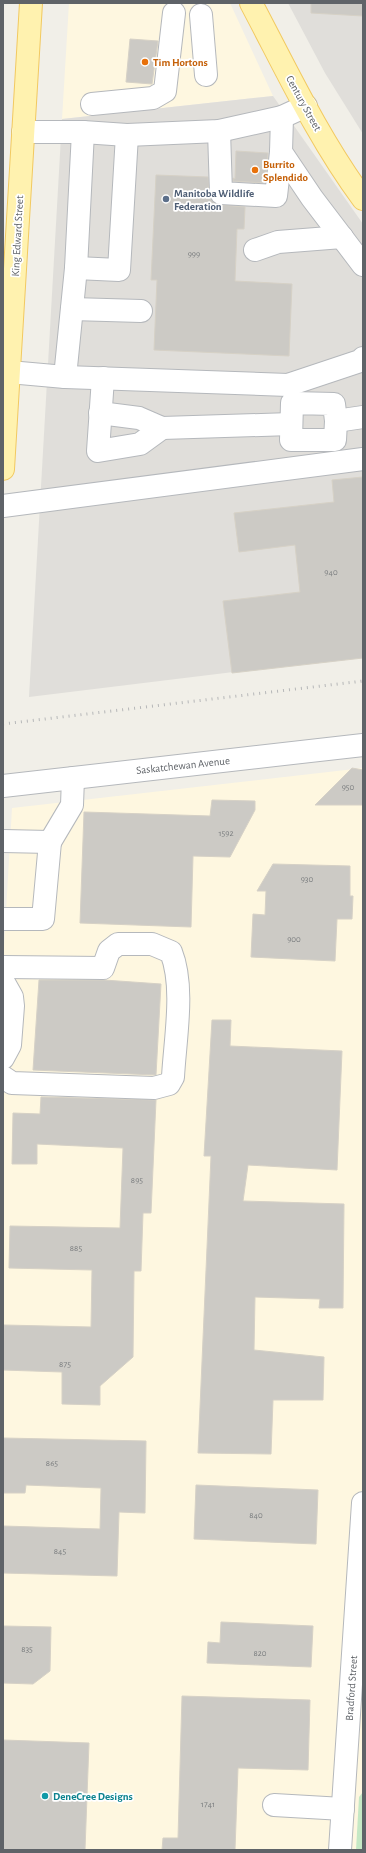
<svg xmlns="http://www.w3.org/2000/svg" width="366" height="1853" font-family="'Alegreya Sans',sans-serif">
<style>
.commercial{fill:#fef7e0}
.industrial{fill:#e0deda}
.green{fill:#c5e8c5}
.building{fill:#cccac5;stroke:#d6d1c6}
.lines{fill:none;stroke-linecap:round;stroke-linejoin:round}
.minor-casing{stroke:#b5b8bc;stroke-width:24}
.major-casing{stroke:#f2c960;stroke-width:24}
.minor{stroke:#fff;stroke-width:22}
.major{stroke:#fff2af;stroke-width:22}
.rail{stroke:#b6b7b8;stroke-width:3;stroke-dasharray:1 5;stroke-linecap:butt}
.food-dot{fill:#e8710a;stroke:#fff;stroke-width:1.5}
.service-dot{fill:#5c6f8a;stroke:#fff;stroke-width:1.5}
.culture-dot{fill:#0f9aa8;stroke:#fff;stroke-width:1.5}
.labels{text-anchor:middle;stroke-width:3.5;stroke-linejoin:round;paint-order:stroke}
.number-label{font-size:9px;fill:#7a7d7f}
.food-label{font-size:11px;font-weight:bold;fill:#c56008;stroke:#fff;text-anchor:start}
.street-label{font-size:11px;fill:#5f6368;stroke:#fff}
.service-label{font-size:11px;font-weight:bold;fill:#4e5e75;stroke:#fff;text-anchor:start}
.culture-label{font-size:11px;font-weight:bold;fill:#0d838f;stroke:#fff;text-anchor:start}
</style>
<rect width="100%" height="100%" fill="#f1efe8"/>
<g class="commercial">
<polygon points="69,3 230,3 273,96 62,119"/>
<polygon points="363,768 363,1850 3,1850 3,963 12,808"/>
</g>
<g class="industrial">
<polygon points="288,3 363,3 363,134 325,73"/>
<polygon points="273,96 363,224 363,656 29,697 62,119"/>
</g>
<polygon class="green" points="363,1792 363,1850 356,1850 359,1797"/>
<g class="building">
<polygon points="311,3 363,3 363,16 311,13"/>
<polygon points="130,39 158,41 152,84 126,82"/>
<polygon points="236,151 268,153 265,183 233,181 233,178 235,179"/>
<polygon points="156,175 208,177 209,194 210,199 214,203 220,205 245,207 244,229 237,229 235,281 292,284 289,356 154,350 157,280 151,280"/>
<polygon points="363,477 363,658 232,673 223,601 300,592 295,545 239,552 234,513 334,502 332,480"/>
<polygon points="352,768 363,770 363,805 315,805"/>
<polygon points="212,800 255,801 255,810 230,857 193,856 191,927 80,923 84,812 210,816"/>
<polygon points="273,864 350,866 350,896 353,896 352,919 337,919 335,961 251,957 253,914 265,915 266,891 257,891"/>
<polygon points="39,980 104,980 161,984 156,1075 33,1070"/>
<polygon points="212,1020 231,1020 230,1046 342,1051 337,1170 248,1165 243,1201 344,1204 343,1308 319,1308 320,1299 255,1297 254,1350 324,1357 323,1400 273,1400 271,1454 198,1453 211,1156 204,1156"/>
<polygon points="41,1097 156,1100 151,1213 143,1213 141,1271 134,1271 133,1357 100,1386 100,1405 62,1404 62,1372 3,1370 4,1325 91,1327 92,1270 9,1268 10,1226 120,1228 123,1148 37,1144 37,1164 12,1164 13,1113 40,1114"/>
<polygon points="3,1438 146,1441 145,1513 119,1512 117,1576 3,1573 3,1526 100,1529 101,1488 26,1485 25,1493 3,1493"/>
<polygon points="196,1485 318,1490 316,1544 194,1539"/>
<polygon points="221,1622 313,1626 311,1667 207,1663 208,1642 220,1643"/>
<polygon points="3,1626 51,1627 50,1671 33,1684 3,1683"/>
<polygon points="182,1696 310,1700 308,1770 238,1768 235,1850 162,1850 163,1838 178,1838"/>
<polygon points="3,1740 89,1743 85,1850 3,1850"/>
</g>
<g class="lines">
<g class="minor-casing">
<g id="minor">
<polyline points="201,15 206,75"/>
<polyline points="92,104 153,98 165,91 174,13"/>
<polyline points="282,117 281,152 312,198 363,265"/>
<polyline points="219,131 221,193 276,196 281,152"/>
<polyline points="23,132 83,132 127,135 219,131 282,117 306,106"/>
<polyline points="255,250 278,242 342,237"/>
<polyline points="76,268 119,270 127,135"/>
<polyline points="72,309 141,311"/>
<polyline points="9,372 65,377 76,268 83,132"/>
<polyline points="65,377 288,385 360,361 363,358"/>
<polyline points="103,378 98,451 140,444 162,428"/>
<polygon points="292,403 334,404 336,421 335,440 291,440"/>
<polyline points="100,413 139,418 162,428 291,424"/>
<polyline points="336,421 363,417"/>
<polyline points="3,506 363,459"/>
<polyline points="3,786 363,745"/>
<polyline points="3,841 50,842 43,919 3,919"/>
<polyline points="50,842 72,805 73,778"/>
<path d="M3,967l100,1 6,-17 9,-7h34l19,8c14,35 4,87 2,125l-4,7 -15,4 -142,-5 -9,-6"/>
<polyline points="3,981 12,997 13,1006 10,1045 3,1058"/>
<polyline points="274,1805 343,1809"/>
<polyline points="340,1850 363,1503"/>
</g>
</g>
<g class="major-casing">
<g id="major">
<path d="M251,3c35,66 67,135 112,196"/>
<polyline points="3,469 31,3"/>
</g>
</g>
<use href="#minor" class="minor"/>
<use href="#major" class="major"/>
<polyline class="rail" points="3,724 363,681"/>
</g>
<g class="food-dot">
<circle cx="145" cy="62" r="4"/>
<circle cx="255" cy="170" r="4"/>
</g>
<circle class="service-dot" cx="166" cy="199" r="4"/>
<circle class="culture-dot" cx="45" cy="1796" r="4"/>
<g class="labels">
<g class="number-label">
<text x="194" y="257">999</text>
<text x="331" y="575">940</text>
<text x="348" y="790">950</text>
<text x="226" y="836">1592</text>
<text x="307" y="882">930</text>
<text x="294" y="942">900</text>
<text x="137" y="1183">895</text>
<text x="76" y="1251">885</text>
<text x="65" y="1367">875</text>
<text x="52" y="1466">865</text>
<text x="256" y="1518">840</text>
<text x="60" y="1554">845</text>
<text x="27" y="1652">835</text>
<text x="260" y="1656">820</text>
<text x="208" y="1807">1741</text>
</g>
<g class="food-label">
<text x="153" y="66">Tim Hortons</text>
<text x="263" y="168">Burrito<tspan x="263" dy="13">Splendido</tspan></text>
</g>
<g class="street-label">
<text transform="translate(304 103) rotate(61)" y="4">Century Street</text>
<text transform="translate(17 236) rotate(-87)" y="4">King Edward Street</text>
<text transform="translate(183 765) rotate(-6)" y="4">Saskatchewan Avenue</text>
<text transform="translate(351 1688) rotate(-86)" y="4">Bradford Street</text>
</g>
<g class="service-label">
<text x="174" y="197">Manitoba Wildlife<tspan x="174" dy="13">Federation</tspan></text>
</g>
<g class="culture-label">
<text x="53" y="1800">DeneCree Designs</text>
</g>
</g>
<rect width="366" height="1853" fill="none" stroke="#5f6368" stroke-width="8"/>
</svg>
